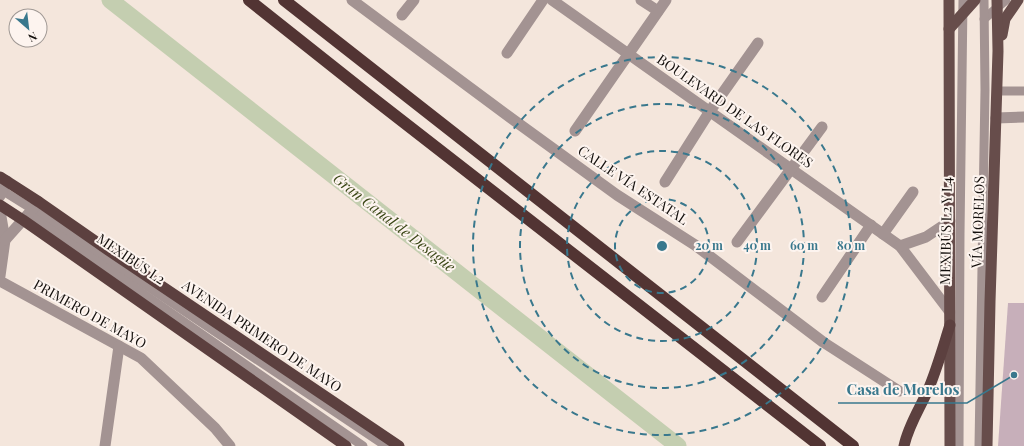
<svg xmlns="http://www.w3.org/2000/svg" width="1024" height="446" font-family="'Playfair Display',serif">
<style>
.green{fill:#c7afba}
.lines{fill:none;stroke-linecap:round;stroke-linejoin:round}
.canal{stroke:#c4ceb0;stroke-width:17}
.service{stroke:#a39392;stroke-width:9}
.minor{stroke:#a39392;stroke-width:11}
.primary{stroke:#674d4b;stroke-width:11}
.trunk{stroke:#5c403f;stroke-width:11}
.motorway{stroke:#523433;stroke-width:12}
.ring{fill:none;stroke:#39788d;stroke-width:2;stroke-dasharray:7 5}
.labels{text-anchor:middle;stroke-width:4;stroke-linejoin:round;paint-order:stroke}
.street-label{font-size:14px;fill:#120e0b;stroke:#fdf4ef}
.water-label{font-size:15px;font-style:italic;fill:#3a4716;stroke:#fdf4ef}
.centre{fill:#39788d;stroke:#fdf4ef;stroke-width:2}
.ring-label{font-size:12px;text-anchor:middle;font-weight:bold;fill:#39788d;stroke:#fdf4ef;stroke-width:4;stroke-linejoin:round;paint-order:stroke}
.leader{fill:none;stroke:#39788d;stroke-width:1.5}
.callout-dot{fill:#39788d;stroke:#fdf4ef;stroke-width:1.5}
.callout-label{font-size:15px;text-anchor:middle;font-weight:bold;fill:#39788d;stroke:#fdf4ef;stroke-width:4;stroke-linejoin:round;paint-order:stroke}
</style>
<rect width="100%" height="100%" fill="#f4e6dc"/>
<polygon class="green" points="1008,303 1024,303 1024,446 998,446"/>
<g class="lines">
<polyline class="canal" points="110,0 678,446"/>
<g class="service">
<polyline points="984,19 1006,0"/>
<polyline points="997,91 1024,91"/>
<polyline points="0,189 32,209 386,446"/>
<polyline points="34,218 363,446"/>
<polyline points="959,446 960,234 963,0"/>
<polyline points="979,446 985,90 984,0"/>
</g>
<g class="minor">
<polyline points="352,0 515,121 617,195 695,245 823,342 899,391"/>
<polyline points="552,0 900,246 950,312"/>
<polyline points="641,0 658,11"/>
<polyline points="402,15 414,0"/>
<polyline points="507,53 543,0"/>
<polyline points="996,118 1024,117"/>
<polyline points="575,131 666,0"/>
<polyline points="665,182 710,111 758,43"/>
<polyline points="0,196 7,181"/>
<polyline points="0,211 5,240 0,276"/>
<polyline points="883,234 913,192"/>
<polyline points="5,240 39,202"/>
<polyline points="737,242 822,127"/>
<polyline points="900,246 926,237 950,221"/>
<polyline points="0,281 141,358 215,428 230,446"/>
<polyline points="822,297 871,225"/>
<polyline points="105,446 119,346"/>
</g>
<g class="primary">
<polyline points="949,0 950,446"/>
<polyline points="949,29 975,0"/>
<polyline points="1002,35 1005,19 1018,0"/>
<polyline points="987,446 990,302 998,51 997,0"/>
</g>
<g class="trunk">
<polyline points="0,177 39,202 108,250 399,446"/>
<polyline points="0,205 23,220 346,446"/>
<path d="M904,446c4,-20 16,-38 24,-56 9,-21 15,-43 22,-65"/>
</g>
<g class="motorway">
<polyline points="249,0 370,96 820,446"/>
<polyline points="284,0 853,446"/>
</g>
</g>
<g class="ring">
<circle cx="662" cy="246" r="47"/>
<circle cx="662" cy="246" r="95"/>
<circle cx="662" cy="246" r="142"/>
<circle cx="662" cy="246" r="189"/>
</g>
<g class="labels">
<g class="street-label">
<text transform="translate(735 111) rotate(35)" y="5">BOULEVARD DE LAS FLORES</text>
<text transform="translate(633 185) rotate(34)" y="5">CALLE VÍA ESTATAL</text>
<text transform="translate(978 222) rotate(-88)" y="5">VÍA MORELOS</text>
<text transform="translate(946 231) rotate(-89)" y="5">MEXIBÚS L2 Y L4</text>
<text transform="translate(131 259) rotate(34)" y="5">MEXIBÚS L2</text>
<text transform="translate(90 314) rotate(29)" y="5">PRIMERO DE MAYO</text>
<text transform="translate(262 336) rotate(34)" y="5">AVENIDA PRIMERO DE MAYO</text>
</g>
<g class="water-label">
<text transform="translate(394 223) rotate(38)" y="5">Gran Canal de Desagüe</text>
</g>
</g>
<circle cx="662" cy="246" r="6" class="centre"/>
<g class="ring-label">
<text x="709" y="250">20 m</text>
<text x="757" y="250">40 m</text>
<text x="804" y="250">60 m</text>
<text x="851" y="250">80 m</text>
</g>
<path class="leader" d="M1014 375L967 403H838"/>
<circle class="callout-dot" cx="1014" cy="375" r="4"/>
<g class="callout-label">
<text x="903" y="395">Casa de Morelos</text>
</g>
<g transform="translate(28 28) rotate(152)"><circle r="19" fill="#fdf4ef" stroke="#9f9894"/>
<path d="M0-3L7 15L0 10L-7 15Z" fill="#39788d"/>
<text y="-6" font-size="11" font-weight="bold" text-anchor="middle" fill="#120e0b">N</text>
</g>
</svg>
